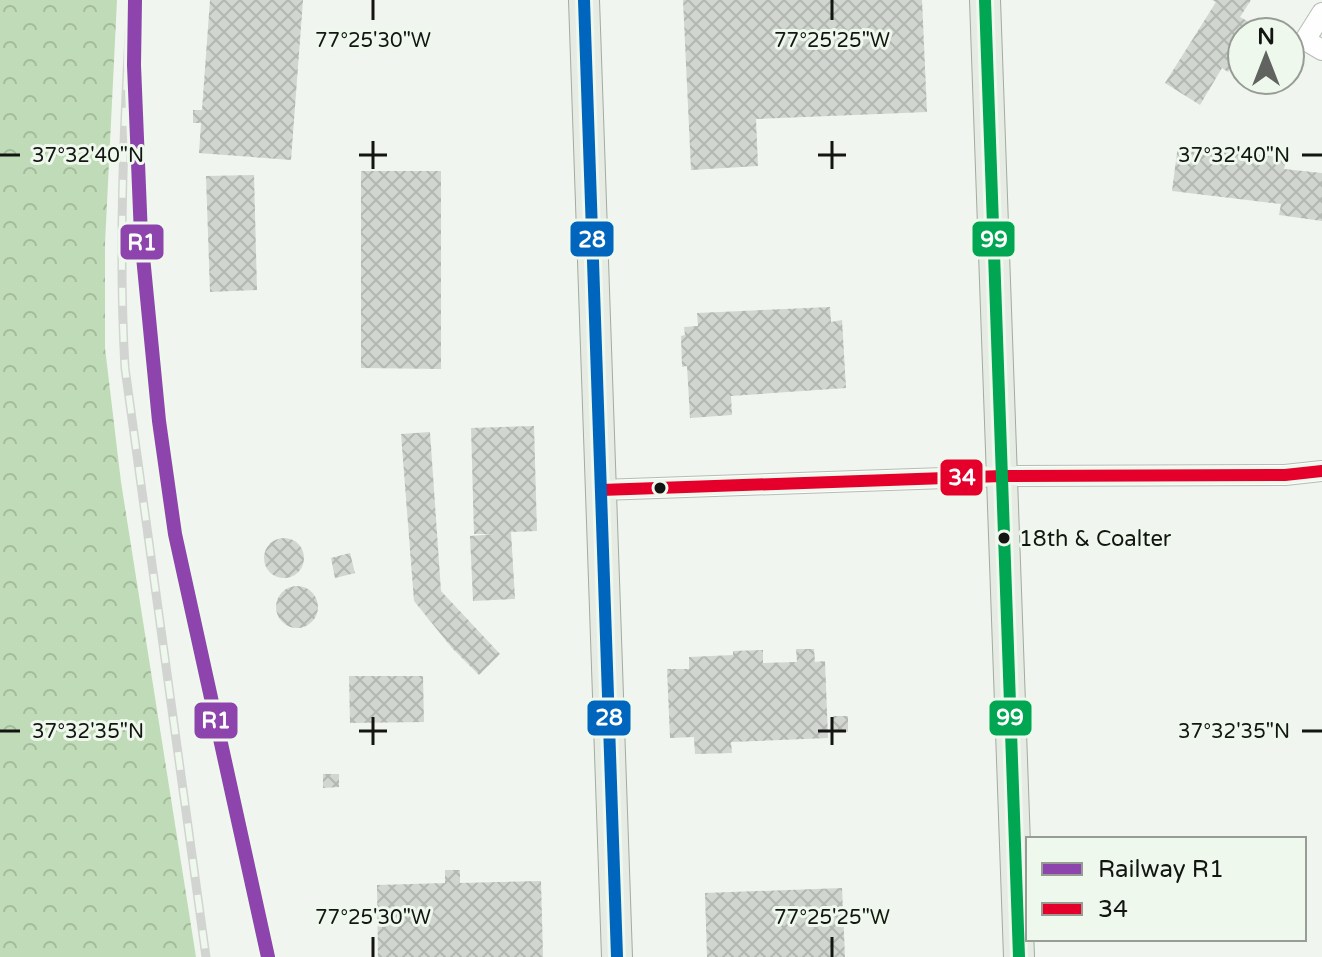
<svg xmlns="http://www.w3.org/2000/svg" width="1322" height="957" font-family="'Varela Round',sans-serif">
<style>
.forest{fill:url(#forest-crowns)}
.building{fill:url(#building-cross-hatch)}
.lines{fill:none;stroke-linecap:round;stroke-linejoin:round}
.street-casing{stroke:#b7bbb6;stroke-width:22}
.primary-casing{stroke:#a2ac9f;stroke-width:32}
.street{stroke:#fdfefd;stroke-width:20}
.primary{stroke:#e6ebe4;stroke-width:30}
.rail-casing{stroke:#d2d4d2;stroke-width:9}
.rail{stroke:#eff8ec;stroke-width:6;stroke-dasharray:18;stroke-linecap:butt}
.bus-1-casing{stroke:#eff8ec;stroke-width:18}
.bus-2-casing{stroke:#eff8ec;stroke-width:18}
.bus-3-casing{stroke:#eff8ec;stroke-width:18}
.bus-1{stroke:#e4002b;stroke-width:12}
.bus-2{stroke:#0065bd;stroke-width:12}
.bus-3{stroke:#00a651;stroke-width:12}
.rail-1-casing{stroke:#eff8ec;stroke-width:20}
.rail-1{stroke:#8e44ad;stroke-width:14}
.ticks{fill:none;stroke:#121511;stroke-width:3}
.bus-dot{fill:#121511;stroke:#eff8ec;stroke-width:3}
.labels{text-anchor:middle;stroke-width:6;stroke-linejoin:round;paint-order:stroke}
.bus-label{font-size:22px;fill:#121511;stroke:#eff8ec;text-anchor:start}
.ticks-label{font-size:20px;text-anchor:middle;fill:#121511;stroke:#eff8ec;stroke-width:6;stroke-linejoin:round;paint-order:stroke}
.line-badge{stroke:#eff8ec;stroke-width:3}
.badge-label{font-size:22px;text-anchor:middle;font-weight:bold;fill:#fff}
</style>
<defs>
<pattern id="forest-crowns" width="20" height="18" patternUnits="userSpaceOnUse" patternTransform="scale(2)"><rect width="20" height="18" fill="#c0dbb7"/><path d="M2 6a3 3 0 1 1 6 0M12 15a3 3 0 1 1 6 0" fill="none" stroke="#a4bb9c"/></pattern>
<pattern id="building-cross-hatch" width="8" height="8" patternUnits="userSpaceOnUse" patternTransform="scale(2)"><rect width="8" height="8" fill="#d2d6d1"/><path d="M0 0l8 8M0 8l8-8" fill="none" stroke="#b3b7b2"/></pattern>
</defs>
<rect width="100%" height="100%" fill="#f0f5ef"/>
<polygon class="forest" points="0,0 117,0 105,244 105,348 121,482 196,957 0,957"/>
<g class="building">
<polygon points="210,0 303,0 291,160 199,153 201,123 193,123 193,110 202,110"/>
<polygon points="683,0 922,0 927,112 756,119 758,166 691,170"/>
<polygon points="1212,0 1251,0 1240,17 1251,23 1246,32 1242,32 1242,38 1228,60 1234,63 1231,67 1228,72 1222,68 1200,105 1165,83 1216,2"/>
<polygon points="1178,145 1227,151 1228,147 1238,149 1237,152 1286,158 1284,169 1322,173 1322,221 1279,215 1281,204 1172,191"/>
<polygon points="361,171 441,171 441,369 361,368"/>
<polygon points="254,175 257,290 210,292 206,176"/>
<polygon points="830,307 831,322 842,320 846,388 731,396 732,415 690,418 687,366 682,367 681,336 685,335 684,327 698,326 697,313"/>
<polygon points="534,426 537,531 511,532 515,599 473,601 470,536 494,534 474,534 471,428"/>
<polygon points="430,432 441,591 500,654 479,675 452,648 414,601 401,434"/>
<circle cx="284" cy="558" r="20"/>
<polygon points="350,553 355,573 335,578 331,558"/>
<circle cx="297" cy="607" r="21"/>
<polygon points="796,649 814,649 815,662 825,661 828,738 731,742 732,753 695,754 694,737 670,738 667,669 689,669 689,657 733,655 733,651 763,650 763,663 797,662"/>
<polygon points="349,676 423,676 424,722 350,723"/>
<polygon points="833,716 848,716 848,732 832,732"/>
<polygon points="323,774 339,774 339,787 323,788"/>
<polygon points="445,870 460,870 460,883 541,881 543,957 378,957 377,885 445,883"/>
<polygon points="842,888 845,957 707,957 705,893"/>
</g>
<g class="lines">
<g class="street-casing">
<g id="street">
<polyline points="1322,13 1305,40 1322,50"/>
<polyline points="601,490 1002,476 1285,475 1322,471"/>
</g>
</g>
<g class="primary-casing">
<g id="primary">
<polyline points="584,0 617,957"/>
<polyline points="985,0 1019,957"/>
</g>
</g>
<use href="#street" class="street"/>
<use href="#primary" class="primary"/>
<g class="rail-casing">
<path id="rail" d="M131,0c-7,123 -13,245 -6,368l81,589"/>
</g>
<use href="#rail" class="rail"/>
<g class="bus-1-casing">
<polyline id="bus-1" points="601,490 1002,476 1285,475 1322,471"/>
</g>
<g class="bus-2-casing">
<polyline id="bus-2" points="584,0 617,957"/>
</g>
<g class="bus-3-casing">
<polyline id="bus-3" points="985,0 1019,957"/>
</g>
<use href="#bus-1" class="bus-1"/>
<use href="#bus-2" class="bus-2"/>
<use href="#bus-3" class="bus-3"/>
<g class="rail-1-casing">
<polyline id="rail-1" points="135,0 134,65 141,236 159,421 175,534 268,957"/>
</g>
<use href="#rail-1" class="rail-1"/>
</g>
<path class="ticks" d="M373,0v20M832,0v20M373,141v28M832,141v28M0,155h20M359,155h28M818,155h28M1302,155h20M373,717v28M832,717v28M0,731h20M359,731h28M818,731h28M1302,731h20M373,937v20M832,937v20"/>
<g class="bus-dot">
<circle cx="660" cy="488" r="7"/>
<circle cx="1004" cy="538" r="7"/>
</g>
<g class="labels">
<g class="bus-label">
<text x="1019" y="546">18th &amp; Coalter</text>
</g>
</g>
<g class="ticks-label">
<text x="373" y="47">77°25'30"W</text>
<text x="832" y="47">77°25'25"W</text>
<text x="88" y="162">37°32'40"N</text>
<text x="1234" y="162">37°32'40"N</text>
<text x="88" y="738">37°32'35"N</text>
<text x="1234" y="738">37°32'35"N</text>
<text x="373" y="924">77°25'30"W</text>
<text x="832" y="924">77°25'25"W</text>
</g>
<g class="line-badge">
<rect x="569" y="220" width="46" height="38" rx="8" fill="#0065bd"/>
<rect x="971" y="220" width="45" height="38" rx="8" fill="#00a651"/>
<rect x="119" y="223" width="46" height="38" rx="8" fill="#8e44ad"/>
<rect x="939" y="458" width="45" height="39" rx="8" fill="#e4002b"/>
<rect x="586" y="699" width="46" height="38" rx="8" fill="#0065bd"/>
<rect x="988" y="699" width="45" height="38" rx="8" fill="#00a651"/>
<rect x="193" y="701" width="46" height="39" rx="8" fill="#8e44ad"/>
</g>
<g class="badge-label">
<text x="592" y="247">28</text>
<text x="994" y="247">99</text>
<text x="142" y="250">R1</text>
<text x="962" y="485">34</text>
<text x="609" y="725">28</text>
<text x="1010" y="725">99</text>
<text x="216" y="728">R1</text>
</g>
<rect x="1026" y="837" width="280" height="104" fill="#eff8ec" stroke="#979d94" stroke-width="2"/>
<rect x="1042" y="863" width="40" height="12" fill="#8e44ad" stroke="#979d94" stroke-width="2"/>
<text x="1098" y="877" font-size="24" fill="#121511">Railway R1</text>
<rect x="1042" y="903" width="40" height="12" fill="#e4002b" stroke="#979d94" stroke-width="2"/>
<text x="1098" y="917" font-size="24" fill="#121511">34</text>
<g transform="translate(1266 56)"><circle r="38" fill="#eff8ec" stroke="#979d94" stroke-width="2"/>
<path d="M0-6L14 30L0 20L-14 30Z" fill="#60635f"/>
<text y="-12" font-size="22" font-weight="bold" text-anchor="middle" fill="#121511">N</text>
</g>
</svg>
